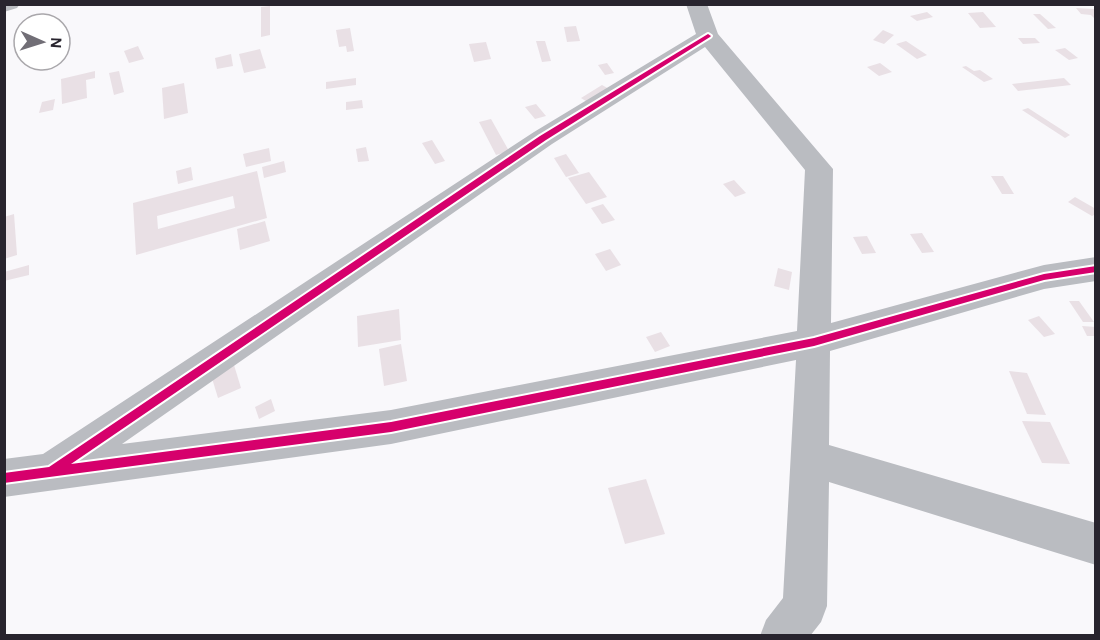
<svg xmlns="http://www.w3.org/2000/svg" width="1100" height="640" font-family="'Alegreya Sans',sans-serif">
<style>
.building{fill:#e9e0e5;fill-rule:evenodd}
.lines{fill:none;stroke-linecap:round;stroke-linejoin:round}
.minor{fill:#babcc1;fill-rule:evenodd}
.cycleway-casing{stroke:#fff;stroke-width:4}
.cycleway{fill:#d6006c;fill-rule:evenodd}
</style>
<rect width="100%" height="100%" fill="#f9f8fb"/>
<g class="building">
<polygon points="270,6 270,35 261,37 261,7"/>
<polygon points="1076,8 1094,9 1096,20 1091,15 1081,14"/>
<polygon points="927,12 933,17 917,21 910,16"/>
<polygon points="983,12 996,27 980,28 968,13"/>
<polygon points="1033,14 1040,14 1056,28 1048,29"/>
<polygon points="576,26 580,41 567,42 564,27"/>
<polygon points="350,28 354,51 347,52 346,46 339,47 336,30"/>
<polygon points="883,30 894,35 884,44 873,40"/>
<polygon points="1018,38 1035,38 1040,43 1023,44"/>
<polygon points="536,41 545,41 551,61 542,62"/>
<polygon points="906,41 927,55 917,59 896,44"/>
<polygon points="486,42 491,59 474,62 469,44"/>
<polygon points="138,46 144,59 129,63 124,51"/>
<polygon points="1065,48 1078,58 1069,60 1055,50"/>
<polygon points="260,49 266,68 244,73 239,54"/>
<polygon points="231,54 233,66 217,69 215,58"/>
<polygon points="607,63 614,73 605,75 598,65"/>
<polygon points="880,63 892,72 879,76 867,67"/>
<polygon points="966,66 974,71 980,70 993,79 984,82 962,67"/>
<polygon points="95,71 95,78 86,80 87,98 62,104 61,79"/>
<polygon points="119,71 124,92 114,95 109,73"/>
<polygon points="356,78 356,85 326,89 326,82"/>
<polygon points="1064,78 1071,85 1018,91 1012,84"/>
<polygon points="184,83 188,113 164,119 162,88"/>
<polygon points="602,85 611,90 589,103 581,98"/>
<polygon points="55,99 53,110 39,113 42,102"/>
<polygon points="362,100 363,108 346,110 346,102"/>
<polygon points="536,104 546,116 535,119 525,107"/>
<polygon points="1028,108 1070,135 1065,138 1022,110"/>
<polygon points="491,119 509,151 496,155 479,122"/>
<polygon points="432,140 445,161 435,164 422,143"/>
<polygon points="366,147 369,161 358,162 356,149"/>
<polygon points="269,148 271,161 246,167 243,154"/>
<polygon points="566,154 579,173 566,177 554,158"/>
<polygon points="284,161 286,172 264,178 262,167"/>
<polygon points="191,167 193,180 178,184 176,171"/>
<path d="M257,171l10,47 -131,37 -3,-52zM233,196l2,12 -77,21 -1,-13z"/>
<polygon points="589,172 607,197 586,204 568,178"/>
<polygon points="991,176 1003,176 1014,194 1002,194"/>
<polygon points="734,180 746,193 735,197 723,184"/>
<polygon points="1075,197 1096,209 1096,214 1092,216 1068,202"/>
<polygon points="603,204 615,220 602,224 591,208"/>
<polygon points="14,214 17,255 4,259 4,217"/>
<polygon points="265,221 270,241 240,250 237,229"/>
<polygon points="922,233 934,252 922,253 910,234"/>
<polygon points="867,236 876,253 862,254 853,237"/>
<polygon points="610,249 621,265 606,271 595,254"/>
<polygon points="29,265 29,275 4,281 4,272"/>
<polygon points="778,268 792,272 789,290 774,286"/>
<polygon points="1069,301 1079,301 1094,322 1083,322"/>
<polygon points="399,309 401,340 358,347 357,316"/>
<polygon points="1039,316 1055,334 1044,337 1028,320"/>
<polygon points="1082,326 1096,327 1096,336 1087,336"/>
<polygon points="661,332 670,346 655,352 646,337"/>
<polygon points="401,344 407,381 384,386 379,349"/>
<polygon points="234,365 241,388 218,398 211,375"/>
<polygon points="1009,371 1027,373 1046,415 1027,414"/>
<polygon points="271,399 275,411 259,419 255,407"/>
<polygon points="1022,421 1050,422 1070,464 1042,463"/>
<polygon points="646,479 665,534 625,544 608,488"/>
</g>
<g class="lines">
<g class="minor">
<polygon points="4,4 20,4 17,8 4,12"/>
<path d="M686,4h21l11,30 115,135 -2,154 213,-58 52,-8v24l-52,8 -214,62 -1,94 267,78v42l-267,-83 -2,124 -6,16 -11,14h-50l6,-16 17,-22 13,-238 -405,84 -387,53v-38l39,-5 491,-322 162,-98zM705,47l100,123 -8,161 -406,79 -269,34 430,-300z"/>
</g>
<g class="cycleway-casing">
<polygon id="cycleway" points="708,34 711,36 710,37 546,140 71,464 391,422 814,338 1044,274 1096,266 1096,272 1044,280 814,346 391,432 4,483 4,473 49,467 540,136"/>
</g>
<use href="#cycleway" class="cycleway"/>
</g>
<rect width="1100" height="640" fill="none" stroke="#28242e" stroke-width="12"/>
<g transform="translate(42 42) rotate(93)"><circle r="28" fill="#ffffff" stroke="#a9a7ab" stroke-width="1.5"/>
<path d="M0-4.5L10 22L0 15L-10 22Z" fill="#716e76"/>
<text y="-9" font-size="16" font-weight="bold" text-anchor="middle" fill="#28242e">N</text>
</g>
</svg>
